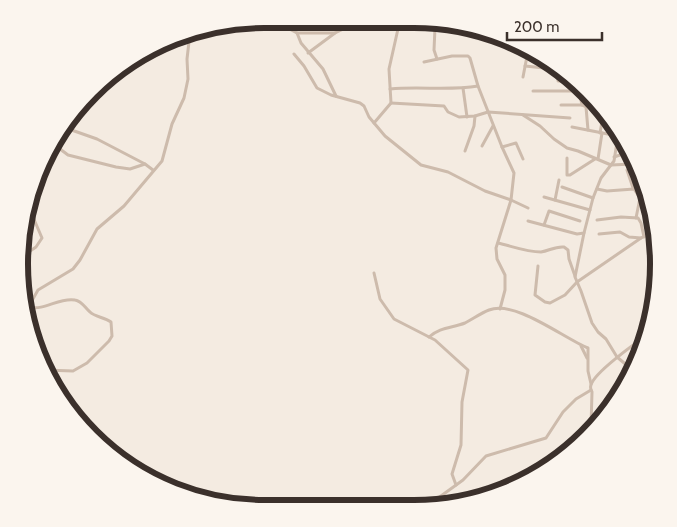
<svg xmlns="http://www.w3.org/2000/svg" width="677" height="527" font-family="Cabin,sans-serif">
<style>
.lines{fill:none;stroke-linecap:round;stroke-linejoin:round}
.minor{stroke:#cdbbac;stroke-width:3}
.rim{fill:none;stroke:#3b302b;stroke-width:6}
</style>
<rect width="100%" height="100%" fill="#f4ebe1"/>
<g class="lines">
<g class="minor">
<polyline points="422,20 425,25 429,28 462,32"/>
<polyline points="280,24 297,33 335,33 358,22"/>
<polyline points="470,27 472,35 517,45"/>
<polyline points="435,28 434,50 437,59"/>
<polyline points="297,33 301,43 323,69 336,96"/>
<polyline points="174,38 184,36 200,27"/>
<polyline points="308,53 335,33"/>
<polyline points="294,54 304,66 317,88 331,95 360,103 364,106 369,117 385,136 421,165 448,172 485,191 511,200 528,208"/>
<polyline points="424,62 452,56 468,56 470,58 478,86 502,147 514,173 511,200 496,248 497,259 505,275 505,290 500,309"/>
<polyline points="525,66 544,68 554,66"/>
<polyline points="554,67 557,69 558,81 573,81"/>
<polyline points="523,77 528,51"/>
<polyline points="463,88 467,117"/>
<path d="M390,89c30,-3 59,2 88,-3"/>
<polyline points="533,91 579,91 582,105"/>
<polyline points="391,103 444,106 448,112 459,117 475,116 488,112 570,118"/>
<polyline points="561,105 582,105 586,107 588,130"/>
<polyline points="523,115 540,126 554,139 567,148 578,151 611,165 633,164"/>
<polyline points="374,123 391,103 389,69 400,20"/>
<polyline points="63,127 97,139 145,164 153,170"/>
<polyline points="572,127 618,136 618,132"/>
<polyline points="600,133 603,116"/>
<polyline points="482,146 493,126"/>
<polyline points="502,147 516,143 523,159"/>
<polyline points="465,151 474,126 475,116"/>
<polyline points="614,157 629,152"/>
<polyline points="567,158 567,175 570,175 595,159"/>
<polyline points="598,159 602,133"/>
<polyline points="44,160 56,146 68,155 116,167 130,169 145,164"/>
<polyline points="627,170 633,188"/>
<polyline points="562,187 593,198"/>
<polyline points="597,189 607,191 634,189 640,198 636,218"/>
<polyline points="544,197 590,210"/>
<polyline points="555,200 559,180"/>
<polyline points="597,220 621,217 638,218 641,223 644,237"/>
<polyline points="528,221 577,234 584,233 593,198 601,178 614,161 618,136 620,135"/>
<polyline points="544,225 549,211 580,221"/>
<path d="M23,227c12,-9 14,-24 9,-38"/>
<polyline points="584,233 575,277 581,291 592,323 598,332 606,339 617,357 630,368"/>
<polyline points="599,234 620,232 629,237 641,238 656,230"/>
<path d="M498,243c13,3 29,9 43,9 8,-1 14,-6 23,-5l4,3 1,9 6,17"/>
<polyline points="20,258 36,247 42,238 33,217"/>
<polyline points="538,266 535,295 545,302 550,303 565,295 577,282 641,238"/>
<polyline points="374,273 380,299 394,319 435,340 468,370 462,402 461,445 452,474 456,485"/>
<path d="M29,307c16,4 30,-10 46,-7 7,1 10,8 15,12 5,5 14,5 21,10l1,14 -3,5 -22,22 -14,8 -28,-1"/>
<polyline points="25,313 38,290 73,269 80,260 97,229 124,206 162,161 172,124 184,98 188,79 187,59 190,33"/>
<path d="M429,337c11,-10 23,-9 36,-14 8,-4 16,-10 24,-13 27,-10 74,28 99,38v23l3,13"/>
<polyline points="581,346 587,358"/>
<path d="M591,427l1,-35c-1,-2 -2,-5 -1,-7 3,-12 43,-41 54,-48"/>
<polyline points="434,507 434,501 463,480 486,456 546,438 563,412 576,399 591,390"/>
</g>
</g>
<path d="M0 0H677V527H0ZM264 28H414A236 236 0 0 1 650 264V264A236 236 0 0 1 414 500H264A236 236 0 0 1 28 264V264A236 236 0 0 1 264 28Z" fill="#fbf5ee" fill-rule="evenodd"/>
<path class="rim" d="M264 28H414A236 236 0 0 1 650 264V264A236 236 0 0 1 414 500H264A236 236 0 0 1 28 264V264A236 236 0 0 1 264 28Z"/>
<path d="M507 32v8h95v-8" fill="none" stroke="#3b302b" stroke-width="2.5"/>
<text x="514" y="32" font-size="15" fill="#3b302b" stroke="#fbf5ee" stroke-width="4" paint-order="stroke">200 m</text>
</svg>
